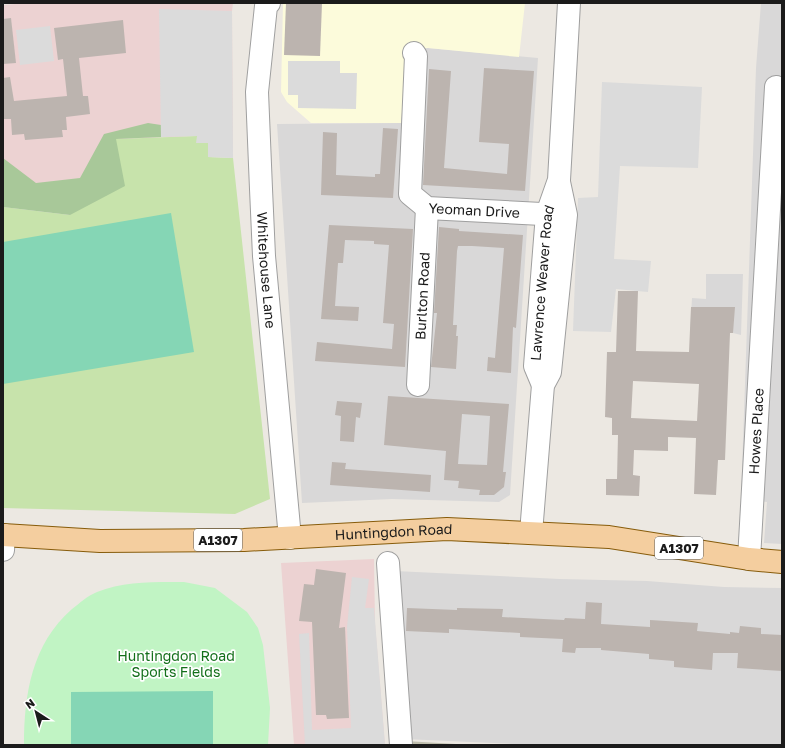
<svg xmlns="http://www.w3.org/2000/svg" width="785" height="748" font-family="'Golos Text',sans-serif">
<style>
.residential{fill:#d9d8d8}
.commercial{fill:#ecd2d2}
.education{fill:#fcfbdb}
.construction{fill:#c0bfae}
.grass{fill:#c7e3ab}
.forest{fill:#a8c899}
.park{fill:#c1f4c4}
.pitch{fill:#85d6b5}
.parking{fill:#dbdbdb}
.building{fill:#bcb4af;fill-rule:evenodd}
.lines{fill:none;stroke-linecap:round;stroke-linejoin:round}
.minor-casing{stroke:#9f9f9f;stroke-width:24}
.major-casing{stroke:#875c0b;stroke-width:24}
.minor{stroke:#fff;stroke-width:22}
.major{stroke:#f4ce9f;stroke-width:22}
.labels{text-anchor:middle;stroke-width:3.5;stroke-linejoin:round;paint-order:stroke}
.shield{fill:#fff;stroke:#5f5f5f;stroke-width:1}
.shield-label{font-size:13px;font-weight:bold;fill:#1b1b1b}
.street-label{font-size:14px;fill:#1b1b1b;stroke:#fff}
.park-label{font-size:14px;fill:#136f1a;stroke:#fff}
</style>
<rect width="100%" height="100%" fill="#ece8e2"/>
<g class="residential">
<polygon points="761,3 782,3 782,544 764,543 767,502 741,499 756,68"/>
<polygon points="428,48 538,58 510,495 499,502 392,499 302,503 277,124 401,123 408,50"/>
<polygon points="706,274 743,274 741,335 733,333 690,332 692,298 706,299"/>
<polygon points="395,571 560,579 647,581 724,587 782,588 782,745 538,745 404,739"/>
</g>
<g class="commercial">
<polygon points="27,3 233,3 232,11 233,158 196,143 197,136 117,139 125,186 3,207 3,5"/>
<polygon points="374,559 375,624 385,745 294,745 281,563"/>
</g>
<polygon class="education" points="283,3 525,3 519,57 428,48 408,50 401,123 311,123 287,102 281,92"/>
<polygon class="construction" points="405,741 473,745 403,745"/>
<polygon class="grass" points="197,136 208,143 208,157 233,158 270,499 235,514 3,508 3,207 70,215 116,139"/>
<polygon class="forest" points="148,123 161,125 161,137 116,139 125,186 70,215 3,207 3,158 36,183 80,178 104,134"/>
<path class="park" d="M184,582l31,6 32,24 11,16 5,17 7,63 -2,37h-244c0,-51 8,-101 48,-136 8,-6 15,-13 25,-17 27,-11 58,-10 87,-10z"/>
<g class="pitch">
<polygon points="171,213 194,352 3,384 3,242"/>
<polygon points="213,691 213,745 71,745 71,692"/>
</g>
<g class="parking">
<polygon points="159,9 232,11 233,158 208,157 208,143 196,143 197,136 161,137"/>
<polygon points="50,26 54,61 20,65 16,30"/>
<polygon points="288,61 340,61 340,73 357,73 356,109 298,108 298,95 288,95"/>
<polygon points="602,82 702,87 698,168 620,166 614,259 651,261 648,292 616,289 611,332 573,331 578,198 598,197"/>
<polygon points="352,577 369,579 365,608 374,608 385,745 305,745 299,634 309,633 312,730 351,728 347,627"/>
</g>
<g class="building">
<polygon points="286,3 322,3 320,56 284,55"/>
<polygon points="11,18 16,63 3,64 3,19"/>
<polygon points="123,20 126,53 79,58 83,96 88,96 90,114 66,117 67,130 62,130 63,137 25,140 24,134 12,135 11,119 3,119 3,78 10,77 14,101 67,96 63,59 58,60 54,28"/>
<polygon points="484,68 534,71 525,191 423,185 429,69 451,71 444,168 507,174 509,144 479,142"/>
<polygon points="383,128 398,129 393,198 321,195 323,132 337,133 336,175 375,177 375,174 380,174"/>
<polygon points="329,225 413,229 405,367 315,361 317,342 392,349 394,324 383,323 389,245 374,244 374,241 345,240 343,263 338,263 335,306 359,307 358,321 321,319"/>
<polygon points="439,227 459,229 459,231 523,235 516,328 513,327 511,373 487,371 488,357 495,358 504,248 472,246 458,246 457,251 453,325 457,325 456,336 458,336 456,369 431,367 437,313 434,313"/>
<path d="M618,291h20l-2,60 53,1 2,-45h44l-2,26h-3l-5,127h-7l-2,35 -22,-1 2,-56 -28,-1v14l-34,-1 -1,25 7,1 -1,20 -33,-1v-16h11l1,-44h-6v-17l-7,-1 2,-65h9zM633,381l66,3 -2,37 -66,-3z"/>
<path d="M388,396l121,8 -6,68h3l-2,15 -10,8h-15l1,-5 -22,-2 1,-7 -15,-1 2,-29 -62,-6zM462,414l28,2 -3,49 -29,-1z"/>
<polygon points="337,401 362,403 360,418 356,417 354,442 340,441 341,416 335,415"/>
<polygon points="332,462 346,463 345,469 431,475 430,492 330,485"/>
<polygon points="316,569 346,573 339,628 345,627 349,718 327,719 326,715 316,715 312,622 299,621 304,584 314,585"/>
<polygon points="586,602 602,603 601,624 650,627 650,620 698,623 697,631 730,634 730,632 739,633 740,626 761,628 761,634 782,635 782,671 737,668 738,653 713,653 712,670 674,667 674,661 649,659 649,654 601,650 601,648 576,648 575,653 562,652 563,639 520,637 520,633 449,629 449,633 406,631 407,608 457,610 457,608 503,609 502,617 564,620 565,618 585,619"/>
</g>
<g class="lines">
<g class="minor-casing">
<g id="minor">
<path id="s1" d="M269,3l-3,3 -9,86 4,97 3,67 26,282"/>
<path id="s2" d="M414,53l2,3 -6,138 17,14 134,7"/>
<path id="s3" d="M418,385l9,-177"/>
<path id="s4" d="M543,385l-8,-19 12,-152 12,-34 10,-177"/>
<polyline points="531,533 543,385 550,372 566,215 559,182"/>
<polyline points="3,550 4,535"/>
<path id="s5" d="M749,559l27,-472"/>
<polyline points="388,563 401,745"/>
</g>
</g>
<g class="major-casing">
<g id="major">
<path id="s6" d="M3,535l97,6 144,-1 203,-11 162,8 140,22 33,3"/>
</g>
</g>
<use href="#minor" class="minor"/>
<use href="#major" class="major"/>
</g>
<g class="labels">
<g class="shield">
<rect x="194" y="529" width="48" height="22" rx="3"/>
<rect x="655" y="537" width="48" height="22" rx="3"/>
</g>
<g class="shield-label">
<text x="218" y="545">A1307</text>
<text x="679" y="553">A1307</text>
</g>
<g class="street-label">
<text dy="5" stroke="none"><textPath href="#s2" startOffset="211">Yeoman Drive</textPath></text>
<text dy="5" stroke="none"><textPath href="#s1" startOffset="269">Whitehouse Lane</textPath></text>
<text dy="5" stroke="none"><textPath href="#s4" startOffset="104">Lawrence Weaver Road</textPath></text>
<text dy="5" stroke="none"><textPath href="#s3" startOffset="89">Burlton Road</textPath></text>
<text dy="5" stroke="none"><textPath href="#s5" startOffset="128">Howes Place</textPath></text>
<text dy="5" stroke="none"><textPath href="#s6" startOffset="391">Huntingdon Road</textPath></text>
</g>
<g class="park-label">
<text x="176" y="661">Huntingdon Road<tspan x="176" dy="16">Sports Fields</tspan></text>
</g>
</g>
<rect width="785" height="748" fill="none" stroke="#1b1b1b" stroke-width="8"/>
<g transform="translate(36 712) rotate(324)" stroke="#ffffff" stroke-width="3" paint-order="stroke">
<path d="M0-3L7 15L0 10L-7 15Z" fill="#1b1b1b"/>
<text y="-6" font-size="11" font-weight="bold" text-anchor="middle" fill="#1b1b1b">N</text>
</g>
</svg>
